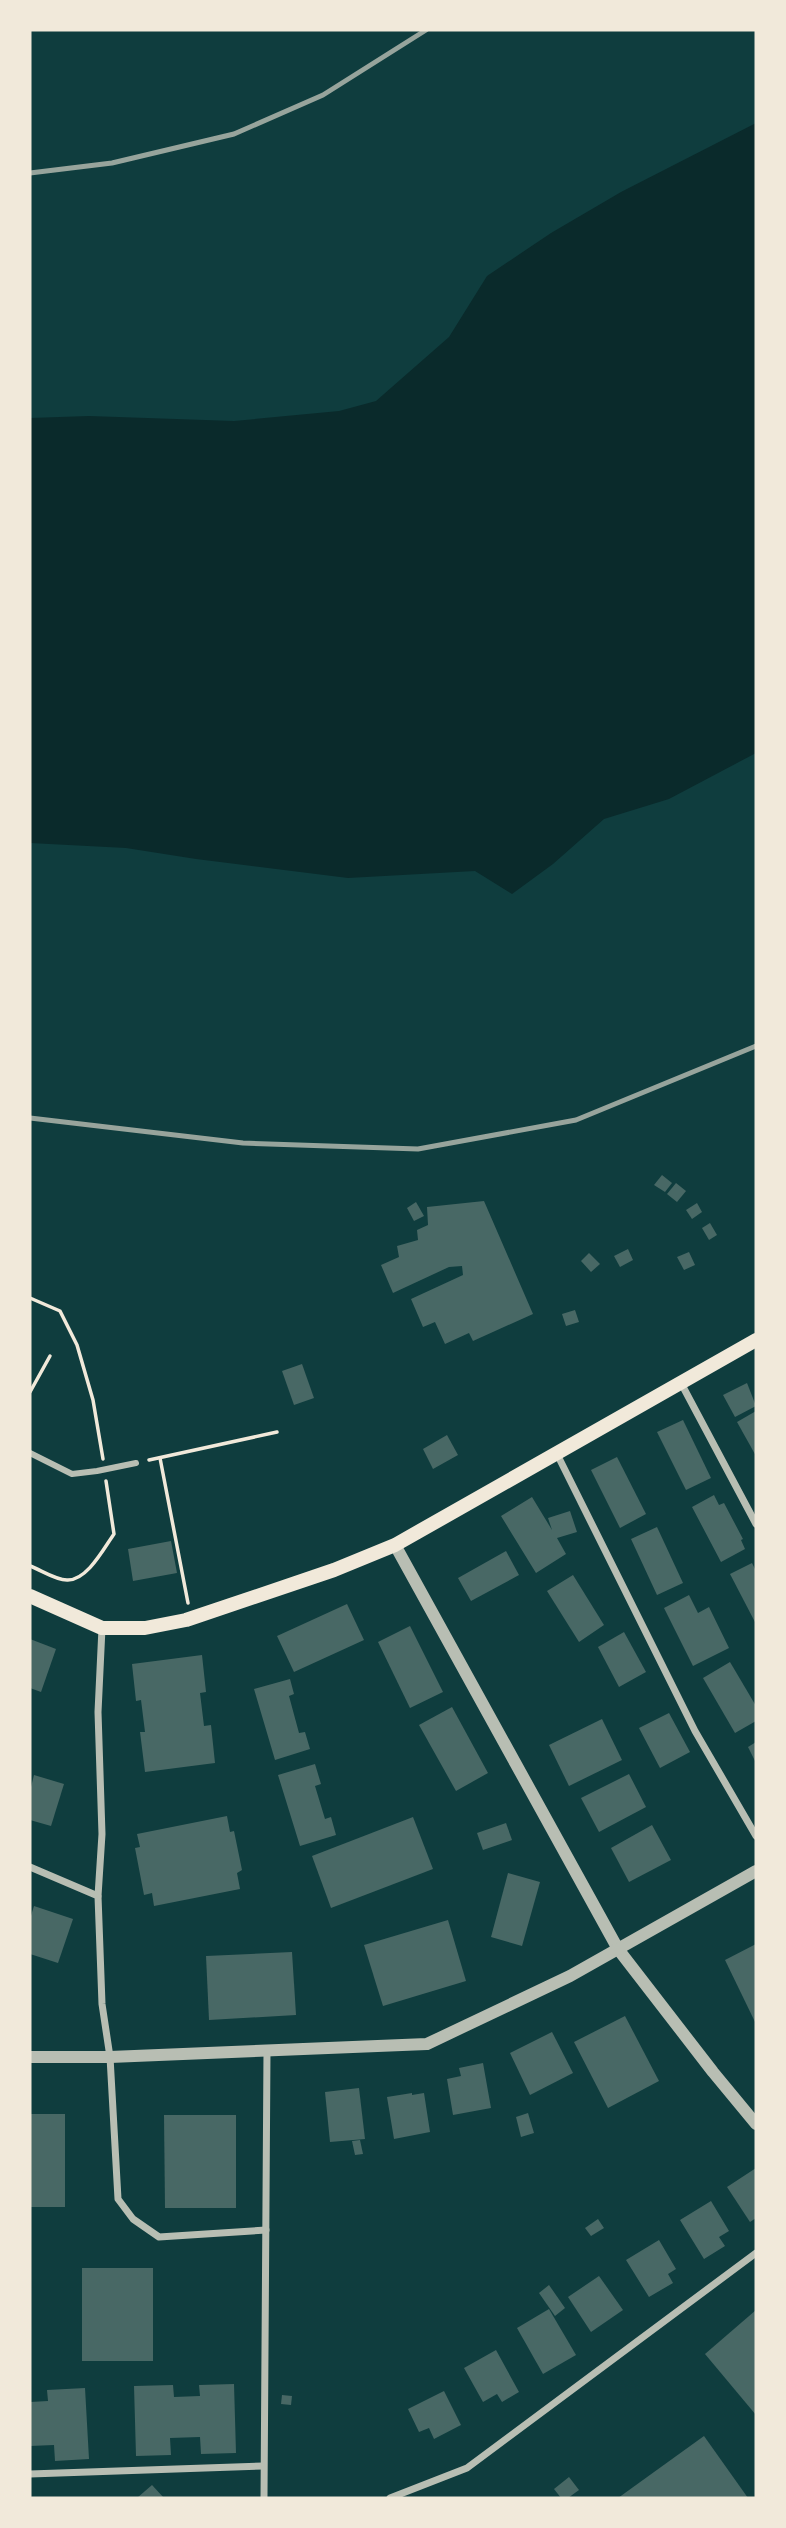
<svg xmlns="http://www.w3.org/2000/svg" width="786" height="2528" font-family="'DejaVu Sans',sans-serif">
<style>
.water{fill:#0a2a2b}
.building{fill:#486865}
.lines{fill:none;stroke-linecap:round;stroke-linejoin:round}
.path{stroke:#f1e9da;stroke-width:3.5}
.pedestrian{stroke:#b8beb3;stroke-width:6}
.minor{stroke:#b8beb3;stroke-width:7}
.tertiary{stroke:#b8beb3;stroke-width:12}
.secondary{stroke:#f1e9da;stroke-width:14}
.rail{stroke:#97a49c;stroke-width:5}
</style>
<rect width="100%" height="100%" fill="#0f3d3e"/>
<polygon class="water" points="756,123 756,753 669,799 604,819 553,864 512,894 475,871 348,878 196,859 126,848 30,843 30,418 89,416 234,421 339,411 376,401 449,337 487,276 551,233 621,192"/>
<g class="building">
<polygon points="662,1175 672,1183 665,1192 654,1185"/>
<polygon points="676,1183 686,1191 677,1202 667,1194"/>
<polygon points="484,1201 533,1314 473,1341 469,1333 445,1344 435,1322 423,1327 411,1299 463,1275 462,1266 449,1267 393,1293 381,1265 399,1257 397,1246 418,1240 417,1230 428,1225 427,1207"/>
<polygon points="416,1202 424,1216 414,1221 407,1208"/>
<polygon points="697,1203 702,1212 692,1219 686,1210"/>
<polygon points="710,1223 717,1235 709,1240 702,1228"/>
<polygon points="628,1249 633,1260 620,1267 614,1256"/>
<polygon points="689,1252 695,1265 684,1270 677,1257"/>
<polygon points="589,1253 600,1264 591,1272 581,1261"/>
<polygon points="575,1310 579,1322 566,1326 562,1314"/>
<polygon points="302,1364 314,1398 294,1405 282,1371"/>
<polygon points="747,1383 756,1406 735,1417 723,1395"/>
<polygon points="756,1411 756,1456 737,1422"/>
<polygon points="683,1420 711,1478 686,1490 657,1432"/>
<polygon points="447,1435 458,1455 433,1469 423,1449"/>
<polygon points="617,1457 646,1514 620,1528 591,1470"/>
<polygon points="714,1495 719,1505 724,1503 743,1539 741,1540 745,1549 721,1562 692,1507"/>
<polygon points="532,1497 552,1530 548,1518 570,1511 577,1532 557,1538 566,1554 536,1573 501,1516"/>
<polygon points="657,1527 683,1583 657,1595 631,1539"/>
<polygon points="171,1541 177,1573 133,1581 128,1549"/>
<polygon points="506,1551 519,1575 471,1601 458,1578"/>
<polygon points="752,1563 756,1571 756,1624 730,1574"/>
<polygon points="573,1575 604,1625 579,1642 547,1591"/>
<polygon points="689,1595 698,1613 709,1607 729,1648 693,1666 664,1608"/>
<polygon points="347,1604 364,1640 294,1672 277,1636"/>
<polygon points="410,1626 443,1692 410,1708 378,1642"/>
<polygon points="624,1632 646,1672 619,1687 598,1647"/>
<polygon points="30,1639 56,1649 41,1692 30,1688"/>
<polygon points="202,1655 206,1692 200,1693 204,1726 211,1725 215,1763 145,1772 140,1732 145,1732 141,1700 136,1701 132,1664"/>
<polygon points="730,1662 756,1706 756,1721 735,1733 703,1678"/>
<polygon points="290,1679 294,1694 289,1696 299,1733 305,1732 310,1749 275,1760 254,1689"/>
<polygon points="452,1707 488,1773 456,1791 419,1725"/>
<polygon points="669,1713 690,1752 660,1768 639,1728"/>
<polygon points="602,1719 622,1760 569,1786 549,1745"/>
<polygon points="756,1742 756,1763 748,1747"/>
<polygon points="315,1764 321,1784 315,1786 325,1819 331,1817 336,1835 300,1846 278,1775"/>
<polygon points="629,1774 646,1807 599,1832 581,1798"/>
<polygon points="34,1775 64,1784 51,1826 30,1820 30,1791"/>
<polygon points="227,1816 230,1832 234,1831 242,1870 237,1873 240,1889 154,1906 152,1893 144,1895 135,1848 140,1847 137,1834"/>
<polygon points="413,1817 433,1869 331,1908 312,1856"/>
<polygon points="506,1823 512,1840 483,1850 477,1833"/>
<polygon points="652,1825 671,1860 629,1882 611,1848"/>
<polygon points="508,1873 540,1882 522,1946 491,1937"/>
<polygon points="34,1906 73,1919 58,1963 30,1954 30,1919"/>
<polygon points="448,1920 466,1981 383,2006 364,1945"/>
<polygon points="756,1944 756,2024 725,1960"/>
<polygon points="292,1952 296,2015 209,2020 206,1956"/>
<polygon points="625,2016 659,2081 608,2108 574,2042"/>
<polygon points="552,2032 573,2073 530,2095 510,2053"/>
<polygon points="483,2063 491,2108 453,2115 447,2079 461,2076 459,2068"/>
<polygon points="359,2088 365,2139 330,2142 325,2092"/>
<polygon points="412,2093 412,2095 424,2093 430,2132 394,2139 387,2097"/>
<polygon points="528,2113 534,2133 521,2137 516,2117"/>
<rect x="30" y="2114" width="35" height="93"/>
<polygon points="164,2115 236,2115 236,2208 165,2208"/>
<polygon points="360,2140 363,2154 355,2155 352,2141"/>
<polygon points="756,2168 756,2218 750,2222 727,2187"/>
<polygon points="711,2201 729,2231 719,2237 725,2246 704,2259 680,2220"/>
<polygon points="598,2219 604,2228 591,2236 585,2228"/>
<polygon points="659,2240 676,2269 668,2274 673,2283 649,2297 626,2260"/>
<rect x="82" y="2268" width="71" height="93"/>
<polygon points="599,2276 623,2310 591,2332 568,2297"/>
<polygon points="549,2285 565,2308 555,2316 539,2293"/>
<polygon points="549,2309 576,2355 543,2374 517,2328"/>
<polygon points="756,2310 756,2415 705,2354"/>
<polygon points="496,2350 519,2392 502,2402 497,2394 483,2402 464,2368"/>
<polygon points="234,2384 236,2453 201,2454 200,2437 170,2438 171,2455 136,2456 134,2386 173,2385 174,2397 200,2396 199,2385"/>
<polygon points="85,2388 89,2459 55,2461 54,2445 30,2446 30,2402 48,2401 47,2390"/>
<polygon points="444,2391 461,2425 434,2439 429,2428 419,2432 408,2409"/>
<polygon points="282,2395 292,2396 291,2405 281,2404"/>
<polygon points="704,2436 748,2498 618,2498"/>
<polygon points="569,2477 579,2490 568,2498 561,2498 554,2489"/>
<polygon points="152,2485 164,2498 137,2498"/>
</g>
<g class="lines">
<g class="path">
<polyline points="30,1298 60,1311 77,1345 93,1400 103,1459"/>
<polyline points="30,1392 50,1356"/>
<polyline points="160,1458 188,1603"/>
<polyline points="149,1460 277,1432"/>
<path d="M30,1566c11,4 25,14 37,14 20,1 37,-32 47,-46l-8,-53"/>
</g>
<polyline class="pedestrian" points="30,1453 72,1474 97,1471 136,1463"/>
<g class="minor">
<polyline points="681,1383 756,1524"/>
<polyline points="557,1454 695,1731 756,1836"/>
<polyline points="30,1867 98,1896 102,2004 110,2057 118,2199 133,2219 159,2237 266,2230"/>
<polyline points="98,1896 102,1834 98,1712 102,1628"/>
<polyline points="30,2474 263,2466"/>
<polyline points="264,2498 267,2051"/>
<polyline points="390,2498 467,2468 756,2253"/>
</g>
<g class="tertiary">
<polyline points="395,1545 618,1949 713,2072 756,2124"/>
<polyline points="30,2057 110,2057 427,2044 570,1976 756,1871"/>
</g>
<polyline class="secondary" points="30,1596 102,1628 145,1628 186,1620 334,1570 395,1545 756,1340"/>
<g class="rail">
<polyline points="30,173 112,163 234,134 323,95 426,30"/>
<polyline points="30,1118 243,1143 418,1149 576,1120 756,1046"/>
</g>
</g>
<rect width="786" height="2528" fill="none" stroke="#f1e9da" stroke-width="63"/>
</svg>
